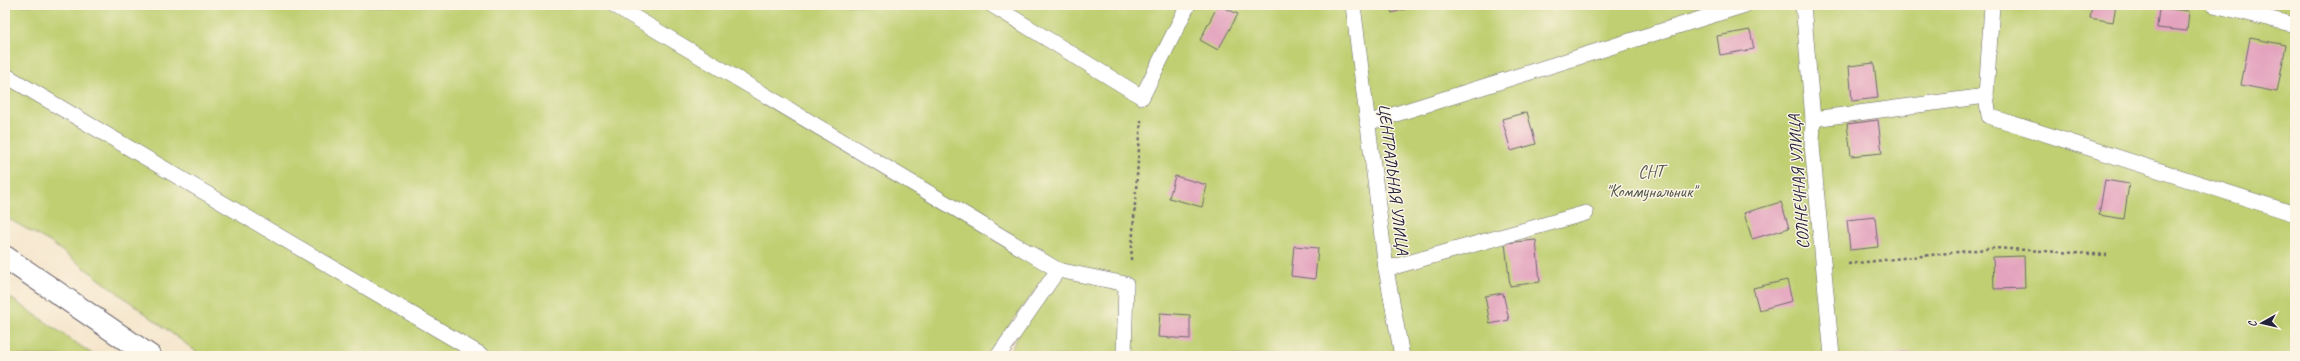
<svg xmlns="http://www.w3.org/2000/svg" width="2300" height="361" font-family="Caveat,sans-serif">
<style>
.green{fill:#bfcf71;stroke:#707856}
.building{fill:#e3a2bd}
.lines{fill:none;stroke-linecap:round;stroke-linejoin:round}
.lane-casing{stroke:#6c666d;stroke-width:16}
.street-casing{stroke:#6c666d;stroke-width:24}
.path{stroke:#6c666d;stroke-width:2.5;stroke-dasharray:3 3;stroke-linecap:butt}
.lane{stroke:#fff;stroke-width:15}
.street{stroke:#fff;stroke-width:22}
.labels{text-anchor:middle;stroke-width:3;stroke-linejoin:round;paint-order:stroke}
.park-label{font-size:17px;fill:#51564b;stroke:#fcf5e5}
.street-label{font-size:17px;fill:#22223b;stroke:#fcf5e5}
</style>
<rect width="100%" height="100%" fill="#fcf5e5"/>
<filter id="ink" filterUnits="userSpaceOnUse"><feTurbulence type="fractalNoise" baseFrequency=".025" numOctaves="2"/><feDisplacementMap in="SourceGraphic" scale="8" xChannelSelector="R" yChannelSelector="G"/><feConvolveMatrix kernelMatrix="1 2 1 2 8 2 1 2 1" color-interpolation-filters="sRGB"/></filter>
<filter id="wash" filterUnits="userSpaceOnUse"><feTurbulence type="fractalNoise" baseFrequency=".012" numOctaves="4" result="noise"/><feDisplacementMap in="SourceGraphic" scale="16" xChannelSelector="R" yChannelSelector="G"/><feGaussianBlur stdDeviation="0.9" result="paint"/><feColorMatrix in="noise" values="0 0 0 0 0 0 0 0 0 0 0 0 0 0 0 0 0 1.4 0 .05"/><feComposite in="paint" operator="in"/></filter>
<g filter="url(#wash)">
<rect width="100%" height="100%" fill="#f5e5cb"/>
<g class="green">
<polygon points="5,5 2295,5 2295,356 1008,356 1047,275 986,356 202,356 50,242 5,217"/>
<polygon points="5,293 5,294 95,356 5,356"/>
</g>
<g id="blocks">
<g class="building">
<polygon points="1218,5 1238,14 1218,50 1200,40"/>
<polygon points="1389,5 1411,5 1412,7 1392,13"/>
<polygon points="2092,5 2116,5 2113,22 2090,18"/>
<polygon points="2159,8 2189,11 2187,31 2157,28"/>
<polygon points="1750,30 1754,49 1720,55 1717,36"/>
<polygon points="2250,38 2286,45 2277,92 2241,85"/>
<polygon points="1874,63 1878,98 1852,101 1849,66"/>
<polygon points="1527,112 1536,144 1511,151 1502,119"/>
<polygon points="1878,120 1882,153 1851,156 1847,124"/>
<polygon points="1175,176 1207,185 1202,207 1169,198"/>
<polygon points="2105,180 2129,184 2124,219 2099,215"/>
<polygon points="1781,202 1789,228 1752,239 1744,213"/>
<polygon points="1875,217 1878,247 1850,250 1847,220"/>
<polygon points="1536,240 1540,282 1510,286 1505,243"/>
<polygon points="1294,246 1318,248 1315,279 1291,276"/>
<polygon points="2024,256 2025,288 1994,289 1993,257"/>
<polygon points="1787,280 1792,301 1759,310 1753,288"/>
<polygon points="1503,293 1509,320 1490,324 1485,296"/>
<polygon points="1160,313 1190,315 1190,339 1158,337"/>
<polygon points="1910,352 1911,356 1887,356 1887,355"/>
</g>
</g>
</g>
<g filter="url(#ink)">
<use href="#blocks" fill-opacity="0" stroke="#6c666d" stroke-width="1"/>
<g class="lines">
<g class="lane-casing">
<g id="lane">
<polyline points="614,5 1058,270 1126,284 1124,356"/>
<polyline points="992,5 1142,97 1188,5"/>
<polyline points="1353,5 1386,269 1402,356"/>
<polyline points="1803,5 1813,119 1812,145 1832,356"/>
<polyline points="1992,5 1986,96 1989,116 2295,214"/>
<polyline points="2214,5 2295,25"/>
<polyline points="5,75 483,356"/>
<polyline points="1813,119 1986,96"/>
<polyline points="1367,123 1745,5"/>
<polyline points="1386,269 1586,213"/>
<polyline points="998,356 1058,270"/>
</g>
</g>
<g class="street-casing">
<polyline id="street" points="5,257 150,356"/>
</g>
<g class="path">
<polyline points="1131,260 1141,120"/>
<polyline points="1848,264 1995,248 2107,255"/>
</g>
<use href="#lane" class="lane"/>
<use href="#street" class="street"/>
</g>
</g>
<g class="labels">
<g class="park-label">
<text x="1651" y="177">СНТ<tspan x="1651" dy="20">"Коммунальник"</tspan></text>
</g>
<g class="street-label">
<text transform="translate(1394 179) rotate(83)" y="6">ЦЕНТРАЛЬНАЯ УЛИЦА</text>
<text transform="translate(1798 182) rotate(-94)" y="6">СОЛНЕЧНАЯ УЛИЦА</text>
</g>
</g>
<rect width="2300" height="361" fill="none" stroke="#fcf5e5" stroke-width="20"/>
<g transform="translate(2262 323) rotate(262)" stroke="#fcf5e5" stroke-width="3" paint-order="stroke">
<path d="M0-3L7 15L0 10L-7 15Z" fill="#22223b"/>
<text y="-6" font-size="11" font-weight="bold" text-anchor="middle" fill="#22223b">С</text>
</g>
</svg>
